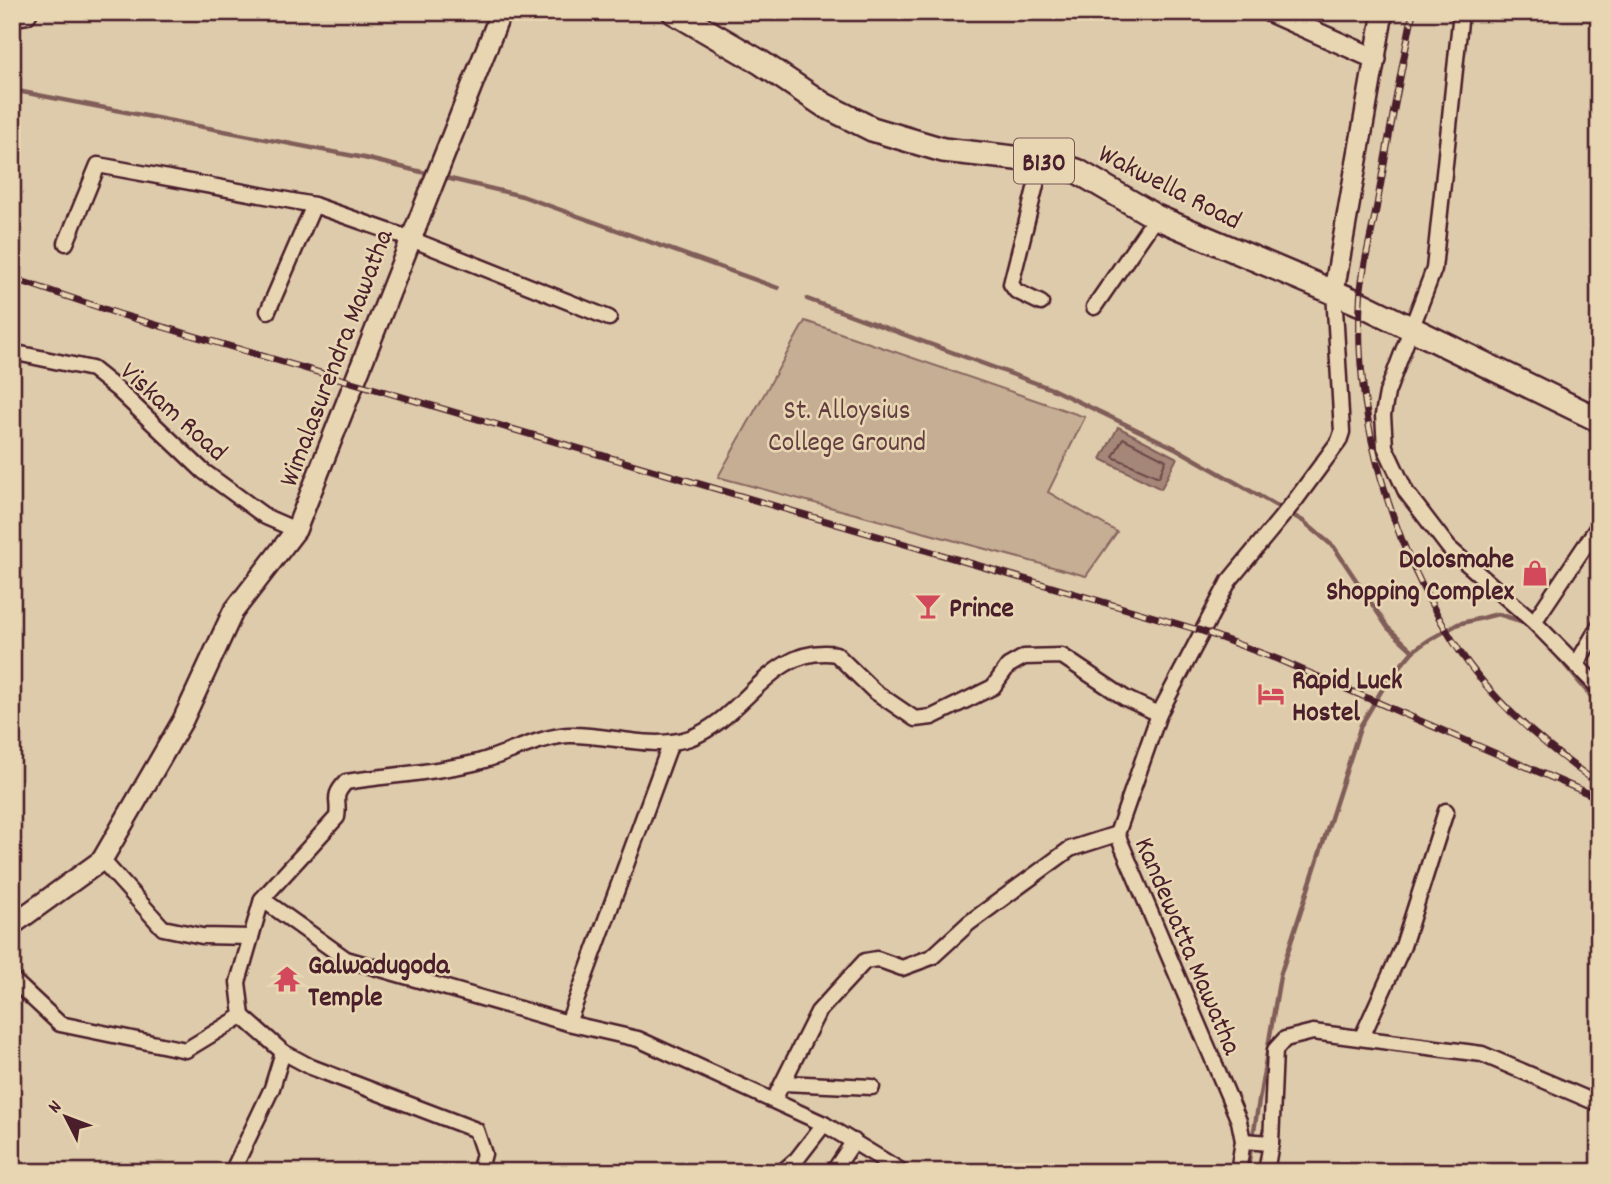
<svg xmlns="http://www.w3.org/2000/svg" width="1611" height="1184" font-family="Dekko,sans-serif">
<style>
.green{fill:#c6ae95;stroke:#886660;stroke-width:2}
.water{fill:#a48778;stroke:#805d59;stroke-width:2}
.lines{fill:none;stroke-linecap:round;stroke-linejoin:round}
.shore{stroke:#6e494a;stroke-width:2}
.stream{stroke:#805d59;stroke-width:4.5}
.street-casing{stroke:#4a1f2b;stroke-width:19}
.secondary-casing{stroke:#4a1f2b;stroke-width:24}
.primary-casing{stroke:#4a1f2b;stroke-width:28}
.street{stroke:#e8d6b3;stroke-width:14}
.secondary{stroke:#e8d6b3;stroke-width:19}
.primary{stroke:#e8d6b3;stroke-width:23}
.rail-casing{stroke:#4a1f2b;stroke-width:7}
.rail{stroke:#e8d6b3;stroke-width:4.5;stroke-dasharray:13;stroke-linecap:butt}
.labels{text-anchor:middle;stroke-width:5;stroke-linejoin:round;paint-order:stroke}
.shield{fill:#e8d6b3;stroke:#795654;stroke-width:2}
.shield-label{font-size:26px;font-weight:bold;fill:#4a1f2b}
.street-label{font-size:28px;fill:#4a1f2b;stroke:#e8d6b3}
.park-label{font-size:28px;fill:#633c40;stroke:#e8d6b3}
.poi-label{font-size:28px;font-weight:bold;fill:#4a1f2b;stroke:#e8d6b3;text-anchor:start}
</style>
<rect width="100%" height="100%" fill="#decbab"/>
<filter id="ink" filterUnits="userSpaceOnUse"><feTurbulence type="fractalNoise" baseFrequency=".0143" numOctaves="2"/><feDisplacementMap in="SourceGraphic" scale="14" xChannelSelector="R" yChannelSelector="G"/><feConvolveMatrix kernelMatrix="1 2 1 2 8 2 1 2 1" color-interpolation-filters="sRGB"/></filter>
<g filter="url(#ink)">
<polygon class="green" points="805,321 1085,417 1048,492 1117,532 1086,576 718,477"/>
<polygon class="water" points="1118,427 1177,458 1161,489 1101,459"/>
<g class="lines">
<polygon class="shore" points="1123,438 1166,460 1159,477 1113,457"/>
<g class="stream">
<polyline points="12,90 364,158 430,174"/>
<polyline points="442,177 522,196 778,288"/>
<polyline points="807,299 1052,389 1177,449 1303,521 1334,547 1388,628 1413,651"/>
<polyline points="1551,648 1599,706"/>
<polyline points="1247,1172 1280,976 1361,725 1386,683 1413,651 1429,640 1458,624 1498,614 1524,622"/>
</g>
<g class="street-casing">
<g id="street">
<polyline points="1461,12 1434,269 1387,393 1383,415 1385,447 1406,492 1449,548 1534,622 1599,688"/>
<polyline points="66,243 98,165 314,205 411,239 609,318"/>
<polyline points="1041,303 1016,291 1011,284 1042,161"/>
<polyline points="1094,307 1156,217"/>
<polyline points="268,311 314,205"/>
<polyline points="12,352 92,369 117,389 203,471 266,517 296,530"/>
<polyline points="1534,622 1599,525"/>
<polyline points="1576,665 1599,626"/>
<polyline points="102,860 163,928 202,936 251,937"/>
<polyline points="262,899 346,959 568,1023 638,1039 824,1124 903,1172"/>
<path d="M12,979l48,45 126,26 56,-34 -4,-34 24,-83 75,-82c3,-18 -6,-19 9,-35 43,-7 89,-9 132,-20 27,-7 64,-26 91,-27 40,-1 82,16 121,3 55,-20 80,-94 146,-84l38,37 41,28 17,-2 61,-30 15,-21 16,-9 38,-1 63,42 34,16"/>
<polyline points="242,1016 283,1052 311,1067 476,1130 484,1154 479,1172"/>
<polyline points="568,1023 670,745"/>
<polyline points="1362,1037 1403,946 1446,811"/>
<polyline points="783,1083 872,1087"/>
<polyline points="774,1100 818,1012 865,961 877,959 902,968 932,957 969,923 1070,849 1117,834"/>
<polyline points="1243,1141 1271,1143"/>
<polyline points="232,1172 272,1088 283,1052"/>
<polyline points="782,1172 797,1159 824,1124"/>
<polyline points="833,1172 854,1141"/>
<polyline points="1238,1172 1243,1141 1239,1121 1117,834 1159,714 1229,581 1294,502 1339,441 1342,432 1334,291"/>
<polyline points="1266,1172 1271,1143 1275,1050 1285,1039 1313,1032 1482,1054 1599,1104"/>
</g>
</g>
<g class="secondary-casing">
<g id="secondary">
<polyline points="1270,12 1376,59"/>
<polyline points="1334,291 1383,12"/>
<polyline points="12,925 102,860 183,720 233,612 296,530 501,12"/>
</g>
</g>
<g class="primary-casing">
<g id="primary">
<polyline points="674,12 760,62 824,105 872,129 943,150 1042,161 1077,171 1156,217 1359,303 1599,420"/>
<polyline points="12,14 25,12"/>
</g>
</g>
<use href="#street" class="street"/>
<use href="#secondary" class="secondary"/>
<use href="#primary" class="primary"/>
<g class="rail-casing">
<g id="rail">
<path d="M1413,12c-13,64 -25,128 -36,193 -6,32 -16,66 -17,99 -5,115 31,239 93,337 36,58 90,104 146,143"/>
<polyline points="12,278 119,314 1202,631 1277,659 1599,798"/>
</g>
</g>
<use href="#rail" class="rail"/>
</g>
</g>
<defs>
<g id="shop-bare" transform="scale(2.1)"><path d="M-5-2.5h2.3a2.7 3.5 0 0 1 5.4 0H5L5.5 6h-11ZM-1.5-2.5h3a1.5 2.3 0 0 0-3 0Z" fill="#d1495b" stroke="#e8d6b3" stroke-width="2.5" paint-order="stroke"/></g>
<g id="bar-bare" transform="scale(2.1)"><path d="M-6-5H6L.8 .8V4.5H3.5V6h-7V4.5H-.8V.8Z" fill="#d1495b" stroke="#e8d6b3" stroke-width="2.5" paint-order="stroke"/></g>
<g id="hotel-bare" transform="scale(2.1)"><path d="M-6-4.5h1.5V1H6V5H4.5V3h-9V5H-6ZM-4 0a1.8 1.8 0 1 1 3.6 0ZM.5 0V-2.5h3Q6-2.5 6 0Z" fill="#d1495b" stroke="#e8d6b3" stroke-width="2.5" paint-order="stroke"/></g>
<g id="temple-bare" transform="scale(2.1)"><path d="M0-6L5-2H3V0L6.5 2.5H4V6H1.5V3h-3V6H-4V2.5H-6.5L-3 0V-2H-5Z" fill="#d1495b" stroke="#e8d6b3" stroke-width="2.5" paint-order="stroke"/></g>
</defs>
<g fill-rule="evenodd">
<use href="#shop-bare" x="1535" y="573"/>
<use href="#bar-bare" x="928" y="606"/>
<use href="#hotel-bare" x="1271" y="694"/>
<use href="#temple-bare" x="287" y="979"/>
</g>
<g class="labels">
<rect class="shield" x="1014" y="138.5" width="60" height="45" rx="5"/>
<g class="shield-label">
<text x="1044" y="170">B130</text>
</g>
<g class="street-label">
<text transform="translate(1171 185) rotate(27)" y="10">Wakwella Road</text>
<text transform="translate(334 357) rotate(-69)" y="10">Wimalasurendra Mawatha</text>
<text transform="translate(175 410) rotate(42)" y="10">Viskam Road</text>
<text transform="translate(1190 945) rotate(67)" y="10">Kandewatta Mawatha</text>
</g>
<g class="park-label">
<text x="847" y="418">St. Alloysius<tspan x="847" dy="32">College Ground</tspan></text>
</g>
<g class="poi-label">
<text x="1514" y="567" text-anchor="end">Dolosmahe<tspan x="1514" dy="32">Shopping Complex</tspan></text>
<text x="949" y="616">Prince</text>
<text x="1292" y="688">Rapid Luck<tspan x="1292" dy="32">Hostel</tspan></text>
<text x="308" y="973">Galwadugoda<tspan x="308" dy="32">Temple</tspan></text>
</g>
</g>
<rect width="1611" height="1184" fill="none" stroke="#e8d6b3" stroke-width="42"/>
<rect x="21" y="21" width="1569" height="1142" fill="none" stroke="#4a1f2b" stroke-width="2.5" filter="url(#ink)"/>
<g transform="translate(66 1117) rotate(312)" stroke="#e8d6b3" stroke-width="5" paint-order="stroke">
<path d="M0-5L12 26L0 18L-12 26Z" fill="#4a1f2b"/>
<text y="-10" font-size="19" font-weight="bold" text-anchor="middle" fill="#4a1f2b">N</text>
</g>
</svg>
